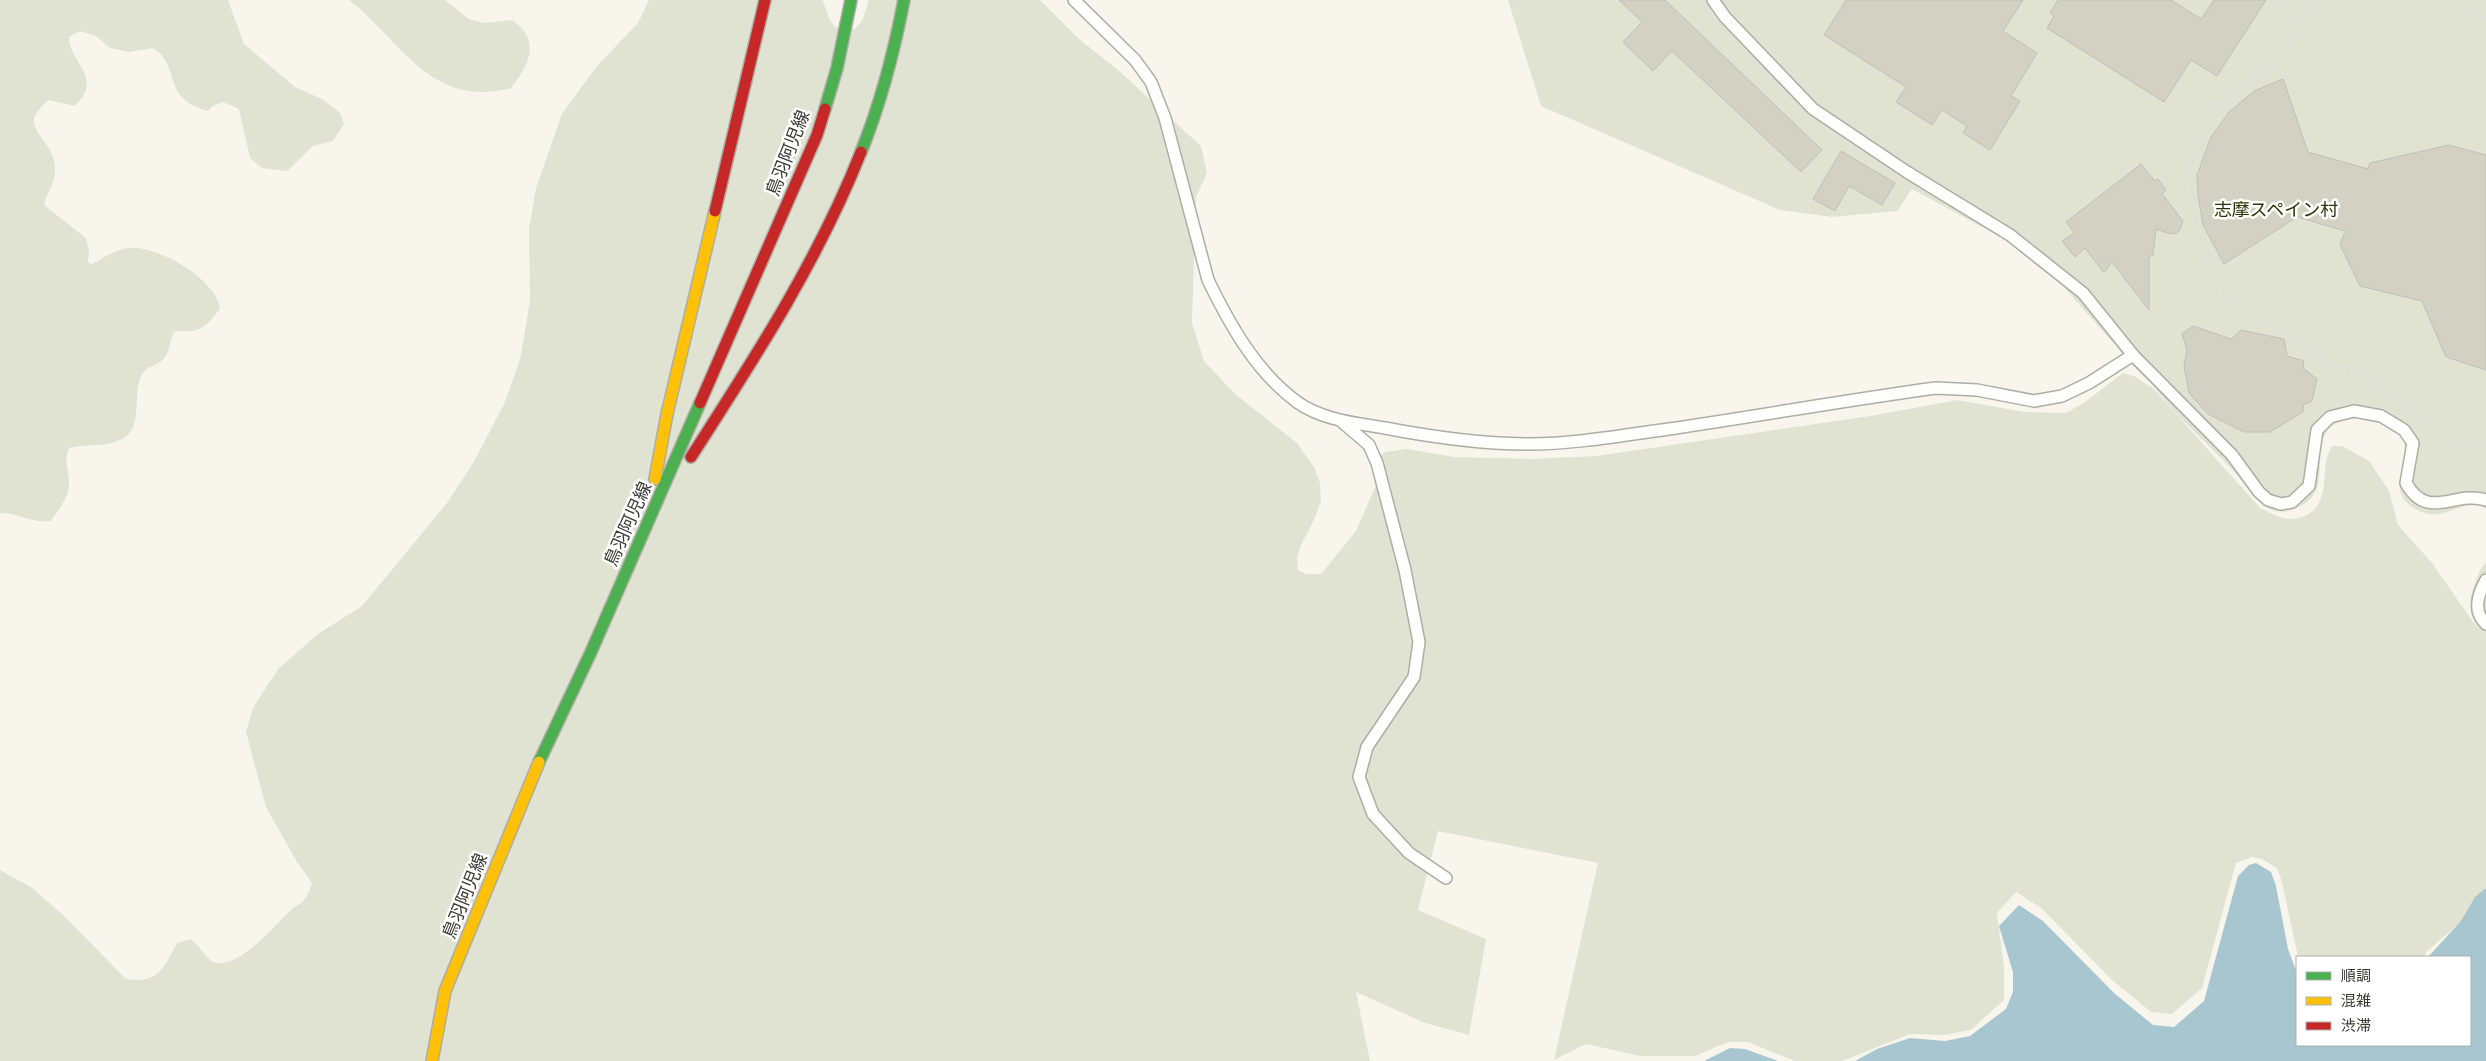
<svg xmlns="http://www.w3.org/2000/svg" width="2486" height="1061" font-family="'Golos Text','Noto Sans JP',sans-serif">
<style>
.green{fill:#e0e3d1}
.water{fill:#a7c6cf}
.building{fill:#d3d0c4;stroke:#c1bfb7}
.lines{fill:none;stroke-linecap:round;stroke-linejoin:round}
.lane-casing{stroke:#aeada5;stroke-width:14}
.fast-casing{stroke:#aeada5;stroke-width:14}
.slow-casing{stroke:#aeada5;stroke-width:14}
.jam-casing{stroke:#aeada5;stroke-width:14}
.path{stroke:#dfdedb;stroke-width:3;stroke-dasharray:4 2.5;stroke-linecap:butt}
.lane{stroke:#fefefc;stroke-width:11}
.fast{stroke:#4caf50;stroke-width:11}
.slow{stroke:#ffc107;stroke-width:11}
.jam{stroke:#c62828;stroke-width:11}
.labels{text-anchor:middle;stroke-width:5;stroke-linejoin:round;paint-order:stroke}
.street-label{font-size:18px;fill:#393730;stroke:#fff}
.park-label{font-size:18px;fill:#2a3304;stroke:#fff}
</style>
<rect width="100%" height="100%" fill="#f8f6ec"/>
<g class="green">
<path d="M0,0h228l16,44 51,43 27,12 18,14 4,11 -11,17 -20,5 -26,25 -25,-3 -12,-10 -11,-49 -16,-7 -10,4 -5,5c-48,-13 -26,-45 -55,-63l-24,4 -19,-4 -14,-12 -16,-5 -11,6c-1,25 37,41 5,69l-25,-6c-38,30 9,36 6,73 -1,12 -9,21 -11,32l42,33 3,13 -1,12 4,1c10,-5 24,-15 36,-16 28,-4 88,31 92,60 -6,10 -16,22 -29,23 -6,1 -10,-1 -17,1 -5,8 -3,17 -9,25 -9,12 -21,6 -26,25 -5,18 3,47 -17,57 -17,9 -35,4 -53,9 -6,13 0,21 0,35 1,13 -11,27 -18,38 -22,2 -31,-8 -51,-8z"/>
<path d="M349,0h96l24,19 15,4 28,-3c29,20 18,44 -1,68 -81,21 -109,-47 -162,-88z"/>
<path d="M649,0h173c10,20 5,31 33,29l8,-10 6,-19h171l39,39 39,31 83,76 6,27 -11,24 -4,126 12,38 31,33 62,49 17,24 6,16 1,18 -7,19 -13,25 -4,12 1,13 8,4h15l35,-43 27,-62 -3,-12 5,-5 22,-3 47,8 77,2 65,-3 274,-40 87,-16 67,12 42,1 19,-11 38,-29 11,3 20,13 106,119c16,8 30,16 47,7 26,-15 11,-48 25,-69h10l27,15 20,30 9,34 34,38 41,59 13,11v254l-19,30 -40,34 -3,6h-126l-16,-75 -5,-14 -15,-9 -10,-2 -16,6 -34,125 -30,26 -21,-2 -39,-32 -71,-72 -25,-16 -19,21 7,55v32l-33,30 -27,5 -34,-1 -68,27h-47l-47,-19h-20l-33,14h-55l-54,-12 -32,16 44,-197 -160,-32 -20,79 68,29 -17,96 -44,-12 -69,-31 14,69h-1370v-191l31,17 32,28 63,64c32,5 38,-11 51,-36l13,-4c11,6 16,23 28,24 24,2 55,-36 71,-51 4,-5 11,-7 15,-12 4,-4 6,-12 8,-17l-15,-21 -31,-55 -20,-75 7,-24 25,-39 40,-35 44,-28 85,-103 28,-43 30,-58 16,-46 9,-56 -1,-71 7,-41 26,-74 35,-48 41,-43z"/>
<path d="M1508,0h978v509c-23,-15 -42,18 -71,0 -35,-21 3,-47 -15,-75 -13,-18 -57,-22 -71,-5 -21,24 7,62 -32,79 -7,3 -15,5 -22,3 -16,-4 -27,-24 -38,-36 -19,-21 -41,-41 -61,-62 -14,-15 -24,-32 -40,-44l-72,-82 -58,-47 -94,-51 -15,22 -65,6 -52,-7 -239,-104z"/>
<path d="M2486,562v70c-3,-3 -9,-7 -12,-11 -9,-17 1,-45 12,-59z"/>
</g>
<g class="water">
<polygon points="2256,863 2271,872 2276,886 2288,949 2297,973 2297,1045 2470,1045 2470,957 2428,957 2461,921 2475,897 2486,888 2486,1061 1855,1061 1877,1049 1910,1038 1945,1041 1970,1036 2006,1009 2013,992 2013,972 1999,926 2019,905 2043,921 2114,993 2153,1025 2174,1027 2204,1001 2238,876 2249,865"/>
<polygon points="1730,1048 1745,1049 1778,1061 1704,1061"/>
</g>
<g class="building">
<polygon points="1619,0 1665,0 1822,150 1801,172 1672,51 1653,71 1623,42 1642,22"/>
<polygon points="1846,0 2023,0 2003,31 2037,53 2011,96 2020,101 1990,150 1963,133 1967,126 1942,110 1932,125 1896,102 1906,87 1824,35"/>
<polygon points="2058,0 2171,0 2201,19 2214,0 2266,0 2217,76 2191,60 2164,102 2047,28 2054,16 2050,13"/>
<polygon points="2283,79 2308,152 2368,169 2370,163 2449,145 2486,155 2486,370 2446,357 2422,301 2360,286 2340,245 2345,231 2297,217 2224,264 2203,225 2198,196 2197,175 2211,137 2229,112 2254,91"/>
<polygon points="1841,151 1895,183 1882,205 1849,186 1835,211 1813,199"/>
<polygon points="2141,164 2155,181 2158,179 2166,190 2162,194 2183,221 2180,230 2176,233 2171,234 2156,229 2153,256 2149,256 2149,310 2112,262 2104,273 2085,248 2075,257 2062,241 2074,233 2066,222"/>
<polygon points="2193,326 2231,339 2241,330 2284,339 2287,356 2304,361 2303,368 2317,379 2312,401 2303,405 2304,411 2270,432 2244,432 2208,414 2189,393 2184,366 2187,350 2182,334"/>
</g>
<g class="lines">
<g class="lane-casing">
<g id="lane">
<path d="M1074,0l61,60 16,22 14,36 43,162c22,45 48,92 89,122 25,18 59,21 88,26 47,9 97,16 144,16 45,0 96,-9 140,-15 89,-13 178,-29 267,-41l41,2 57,11 28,-5 27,-13 44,-28"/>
<path d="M1713,0l12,17 88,92 94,63 103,63 73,58 50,62 99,100 27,37 9,8 13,4 11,-2 17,-16 8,-56 13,-13 24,-6 27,5 23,14 9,13 -7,40c22,39 48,7 80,17"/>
<polyline points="1341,421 1369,445 1377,463 1405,570 1419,642 1414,677 1367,747 1359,777 1373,814 1409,853 1446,878"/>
<path d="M2486,580c-8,14 -14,31 0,44"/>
</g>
</g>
<g class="fast-casing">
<g id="fast">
<polyline points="825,109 837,68 851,0"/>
<path d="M861,152c20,-49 33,-100 43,-152"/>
<polyline points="539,762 591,652 700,403"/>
</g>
</g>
<g class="slow-casing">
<g id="slow">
<polyline points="655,479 667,414 715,211"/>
<polyline points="432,1061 445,991 539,762"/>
</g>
</g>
<g class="jam-casing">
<g id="jam">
<polyline points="715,211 765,0"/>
<polyline points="700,403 817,135 825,109"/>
<path d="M691,457c63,-98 127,-196 170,-305"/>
</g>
</g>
<g class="path">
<polyline points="2276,0 2304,19"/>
<polyline points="2318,0 2269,69 2214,109 2189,167 2197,231 2225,296 2250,315 2289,334 2329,365 2366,376 2456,445 2480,447 2486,452"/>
<polyline points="2461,0 2486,22"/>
</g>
<use href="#lane" class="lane"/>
<use href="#fast" class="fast"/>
<use href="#slow" class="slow"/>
<use href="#jam" class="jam"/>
</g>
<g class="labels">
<g class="street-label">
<text transform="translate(788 153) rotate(-69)" y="6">鳥羽阿児線</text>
<text transform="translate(628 524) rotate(-66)" y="6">鳥羽阿児線</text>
<text transform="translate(465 896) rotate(-68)" y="6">鳥羽阿児線</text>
</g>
<g class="park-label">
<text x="2276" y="216">志摩スペイン村</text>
</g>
</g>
<rect x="2296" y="956" width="175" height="90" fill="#ffffff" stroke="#b0afac"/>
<rect x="2306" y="972" width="25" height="8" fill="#4caf50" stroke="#b0afac"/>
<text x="2341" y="981" font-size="15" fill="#393730">順調</text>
<rect x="2306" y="997" width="25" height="8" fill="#ffc107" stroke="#b0afac"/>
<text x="2341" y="1006" font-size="15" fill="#393730">混雑</text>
<rect x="2306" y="1022" width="25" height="8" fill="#c62828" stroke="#b0afac"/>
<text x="2341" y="1031" font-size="15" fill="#393730">渋滞</text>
</svg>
